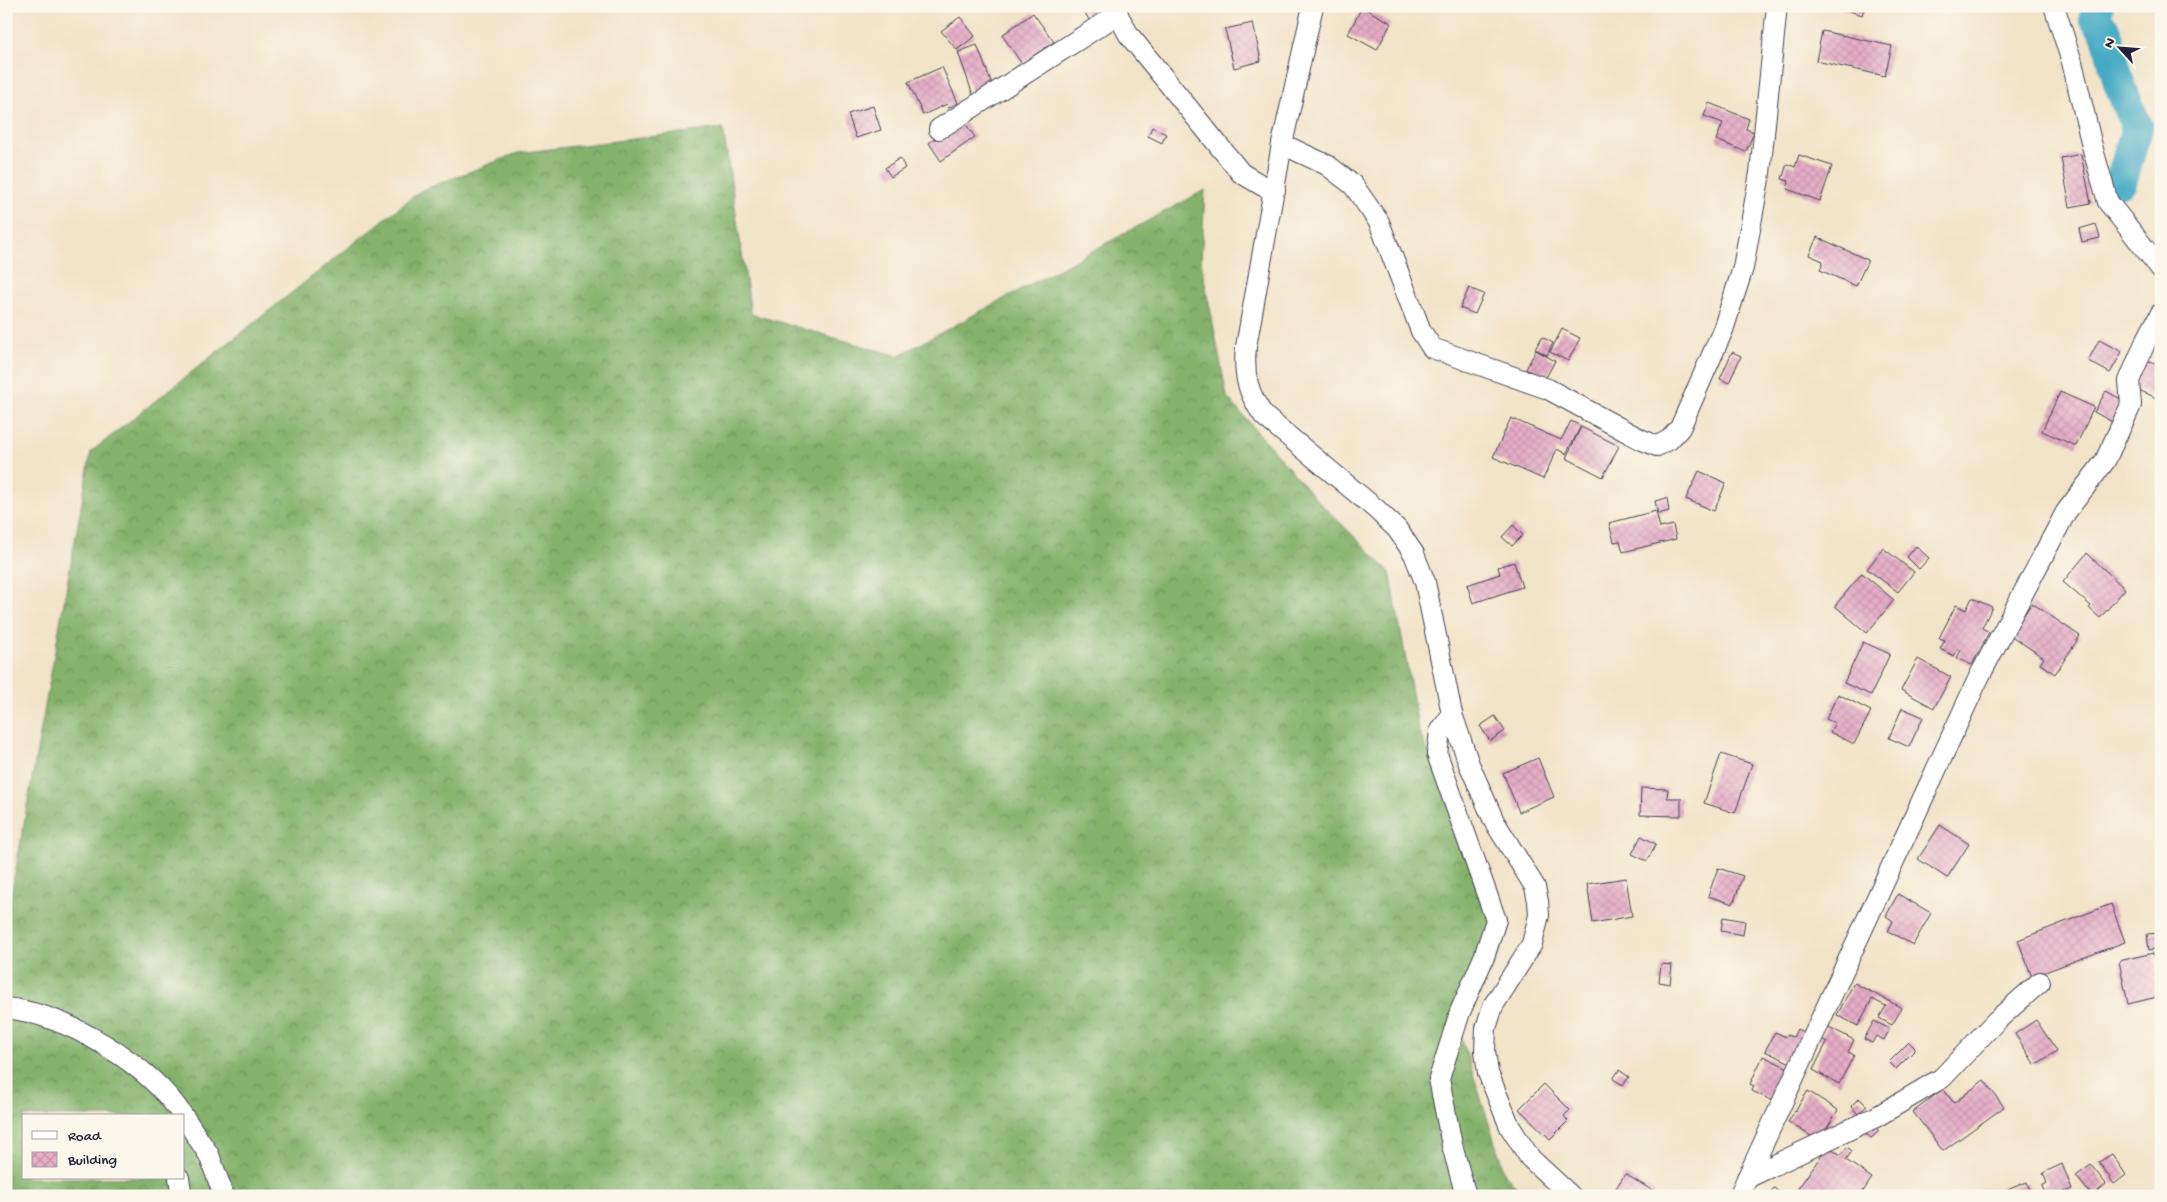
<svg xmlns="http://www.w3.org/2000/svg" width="2167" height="1202" font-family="'Gochi Hand',sans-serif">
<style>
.forest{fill:url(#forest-crowns);stroke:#536a54;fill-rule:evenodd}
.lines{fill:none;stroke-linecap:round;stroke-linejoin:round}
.river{stroke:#45aac5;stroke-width:32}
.building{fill:url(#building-cross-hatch)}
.street-casing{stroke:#413f50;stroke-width:22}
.street{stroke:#fff;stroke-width:20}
</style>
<defs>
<pattern id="forest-crowns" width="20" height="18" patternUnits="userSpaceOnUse" patternTransform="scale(1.25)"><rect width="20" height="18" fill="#84b26c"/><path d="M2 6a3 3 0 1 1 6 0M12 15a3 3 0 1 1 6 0" fill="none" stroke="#6c905a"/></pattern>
<pattern id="building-cross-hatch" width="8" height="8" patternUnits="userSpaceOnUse" patternTransform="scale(1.25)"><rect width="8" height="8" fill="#e5acc6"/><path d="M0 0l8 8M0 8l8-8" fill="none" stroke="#c494ab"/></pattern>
</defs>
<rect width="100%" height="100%" fill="#fbf7ec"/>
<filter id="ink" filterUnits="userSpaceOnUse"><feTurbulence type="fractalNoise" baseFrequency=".02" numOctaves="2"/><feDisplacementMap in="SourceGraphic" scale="10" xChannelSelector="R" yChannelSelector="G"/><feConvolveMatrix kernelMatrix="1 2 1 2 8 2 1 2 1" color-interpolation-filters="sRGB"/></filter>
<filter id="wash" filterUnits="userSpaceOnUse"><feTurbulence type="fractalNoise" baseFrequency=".0096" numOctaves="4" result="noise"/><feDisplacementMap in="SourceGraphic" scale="20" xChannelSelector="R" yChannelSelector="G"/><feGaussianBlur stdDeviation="1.12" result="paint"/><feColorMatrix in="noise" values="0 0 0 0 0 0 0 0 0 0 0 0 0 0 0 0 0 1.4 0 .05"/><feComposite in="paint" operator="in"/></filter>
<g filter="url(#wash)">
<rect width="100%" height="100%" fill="#f1e3c7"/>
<path class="forest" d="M723,128l28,186 147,42 307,-166 -4,71 26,136 88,101 75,74 29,160 36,76 49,135 -44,90 45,141 19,22h-1518v-273l85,-471 329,-261 98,-38zM24,1116h160v62h-160z"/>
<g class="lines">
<polyline class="river" points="2098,6 2095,17 2106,32 2119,83 2137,128 2121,182"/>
</g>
<g id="blocks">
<g class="building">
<polygon points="1081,6 1107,6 1111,13 1092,25"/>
<polygon points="1835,6 1865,6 1862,15"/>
<polygon points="1362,7 1391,23 1377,50 1348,34"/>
<polygon points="1033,13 1054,42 1022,64 1002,35"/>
<polygon points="960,17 975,36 957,50 941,31"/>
<polygon points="2161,22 2161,36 2155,25"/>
<polygon points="1253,23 1261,61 1234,68 1225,29"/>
<polygon points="1822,31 1892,46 1885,76 1816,61"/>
<polygon points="977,45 993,87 973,95 958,52"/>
<polygon points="942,67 958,103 948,108 947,104 923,115 908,82"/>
<polygon points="1709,103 1749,119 1746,129 1754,132 1746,152 1716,140 1723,123 1704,116"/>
<polygon points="873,106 881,130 856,138 848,114"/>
<polygon points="962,119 975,137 941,161 929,143"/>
<polygon points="1152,127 1166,134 1162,143 1148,136"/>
<polygon points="2081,154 2091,203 2070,207 2061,158"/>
<polygon points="1799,155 1832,166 1820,201 1787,189 1789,181 1782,179 1787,164 1795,167"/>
<polygon points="900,158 905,168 891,177 885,168"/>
<polygon points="2096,224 2100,238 2082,242 2079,229"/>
<polygon points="1817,237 1868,260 1856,286 1820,270 1823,261 1809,255"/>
<polygon points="1469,288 1484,294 1475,314 1460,308"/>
<polygon points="1562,329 1580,338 1568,361 1550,352"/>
<polygon points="1542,337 1553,343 1547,355 1535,349"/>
<polygon points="2099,340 2122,352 2110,373 2088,361"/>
<polygon points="1536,350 1555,361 1545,379 1526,369"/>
<polygon points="1732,352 1741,356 1729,383 1720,379"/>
<polygon points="2144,359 2161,367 2161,400 2132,387"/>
<polygon points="2106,391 2128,403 2116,424 2094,412"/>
<polygon points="2060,392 2094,407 2076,446 2042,431"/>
<polygon points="1511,418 1561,440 1571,421 1581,426 1566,454 1557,449 1543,479 1493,457"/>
<polygon points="1581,427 1619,446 1603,477 1566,458"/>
<polygon points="1699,471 1726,483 1714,511 1686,499"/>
<polygon points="1667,498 1669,511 1658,514 1655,501"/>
<polygon points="1656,511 1660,528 1673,525 1676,539 1623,552 1620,541 1614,542 1609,523"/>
<polygon points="1513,525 1523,535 1512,546 1502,537"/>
<polygon points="1916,546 1929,558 1919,569 1907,557"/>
<polygon points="1883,548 1914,572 1898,592 1867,569"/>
<polygon points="2087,553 2125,589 2100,618 2089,608 2091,606 2063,582"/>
<polygon points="1514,562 1522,587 1473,603 1467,585 1500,574 1498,567"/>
<polygon points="1862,573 1894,600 1867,633 1835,606"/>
<polygon points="1972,598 1992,607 1982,628 1989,632 1972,665 1957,658 1961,650 1958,649 1954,656 1940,649 1945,640 1939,638 1956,605 1966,610"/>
<polygon points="2032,603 2080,636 2055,674 2040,664 2044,658 2010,635"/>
<polygon points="1863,642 1890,654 1871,695 1844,683"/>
<polygon points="1918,659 1951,677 1934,708 1901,690"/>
<polygon points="1838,694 1871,711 1854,744 1830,732 1835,723 1826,719"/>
<polygon points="1902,708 1923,717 1909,747 1889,738"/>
<polygon points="1495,716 1505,731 1490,741 1480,726"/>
<polygon points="1721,754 1752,764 1735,813 1704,803"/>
<polygon points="1538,758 1554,797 1519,812 1503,773"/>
<polygon points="1641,788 1668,789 1667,798 1681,798 1681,816 1640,815"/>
<polygon points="1940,825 1969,844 1947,878 1918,859"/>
<polygon points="1641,836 1656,844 1647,861 1632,854"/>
<polygon points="1718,868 1743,876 1733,904 1708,896"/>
<polygon points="1626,878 1632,916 1593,923 1587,884"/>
<polygon points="1898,894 1931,913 1913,945 1888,931 1893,921 1886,916"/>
<polygon points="2111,904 2125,942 2032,977 2018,940"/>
<polygon points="1723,917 1745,921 1743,935 1721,931"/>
<polygon points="2161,933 2161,948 2149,950 2147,934"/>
<polygon points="2153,953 2161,987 2161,996 2128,1004 2119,961"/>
<polygon points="1661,964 1672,965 1670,984 1659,982"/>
<polygon points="1854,983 1902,1008 1892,1025 1879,1018 1886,1006 1872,999 1858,1026 1837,1015"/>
<polygon points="2036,1020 2057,1051 2035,1065 2015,1034"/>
<polygon points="1874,1021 1890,1029 1884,1040 1876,1036 1872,1043 1864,1039"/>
<polygon points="1827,1026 1854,1040 1848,1052 1854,1055 1839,1084 1813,1070 1827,1042 1820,1038"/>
<polygon points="1797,1029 1809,1035 1795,1065 1765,1051 1775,1032 1786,1037 1787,1035 1793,1037"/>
<polygon points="1909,1042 1916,1049 1896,1069 1889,1062"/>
<polygon points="1763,1056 1788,1068 1773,1101 1752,1091 1754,1086 1750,1084"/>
<polygon points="1619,1070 1629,1077 1623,1085 1613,1079"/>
<polygon points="1984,1080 2004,1107 1943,1151 1913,1112 1943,1089 1954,1103"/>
<polygon points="1544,1084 1570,1110 1564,1116 1568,1121 1550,1139 1519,1109"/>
<polygon points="1808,1091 1838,1110 1819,1141 1788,1122"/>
<polygon points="1859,1098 1867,1106 1858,1114 1851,1106"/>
<polygon points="1871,1123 1879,1131 1871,1138 1863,1131"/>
<polygon points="1828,1146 1841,1155 1847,1147 1852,1151 1846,1160 1872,1178 1860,1196 1805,1196 1797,1190"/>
<polygon points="2112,1154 2126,1175 2114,1184 2099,1162"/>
<polygon points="2062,1164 2072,1189 2054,1196 2046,1196 2042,1186 2047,1183 2043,1173"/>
<polygon points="2091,1165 2106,1184 2092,1196 2076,1176"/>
<polygon points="1625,1174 1655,1192 1653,1196 1611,1196"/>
<polygon points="2027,1182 2032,1196 1997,1196 1997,1194"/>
<polygon points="1774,1188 1784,1196 1768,1196"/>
</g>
</g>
</g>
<g filter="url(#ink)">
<use href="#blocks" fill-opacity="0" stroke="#413f50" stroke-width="1"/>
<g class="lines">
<g class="street-casing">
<g id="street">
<polyline points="1113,6 1129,35 1241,173 1263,186 1275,190"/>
<path d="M1313,6l-31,138 -36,203c-3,28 2,47 18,69l112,93 21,20 17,25 11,28 27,132 17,50 25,57 41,66 3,14 1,14 -7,29 -39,62 -7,22 -1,23 3,22 22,54 20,31 41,38"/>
<polyline points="2054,6 2072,62 2092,146 2108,202 2161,269"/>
<polyline points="939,129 1118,14"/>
<polyline points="1282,144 1327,165 1353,185 1379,222 1421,331 1432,348 1548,389 1640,439 1657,446 1669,440 1680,428 1723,330 1743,268 1760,173 1777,6"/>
<polyline points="1452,714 1440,732 1437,754 1496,920 1484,957 1460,1012 1439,1079 1452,1145 1466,1196"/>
<path d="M6,1008c62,7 143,56 177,108"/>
<polyline points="184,1117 209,1155 224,1196"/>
<polyline points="179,1178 182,1196"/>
<polyline points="1747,1178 1876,1117 1942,1078 1996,1021 2040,982"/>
<polyline points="1739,1196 1979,677 2066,512 2105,461 2131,405 2129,381 2145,343 2161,313"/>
</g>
</g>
<use href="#street" class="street"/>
</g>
</g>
<rect width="2167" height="1202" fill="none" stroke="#fbf7ec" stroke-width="25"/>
<rect x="22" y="1114" width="162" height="65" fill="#fbf7ec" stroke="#a4a2a5"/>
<rect x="32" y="1131" width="25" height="8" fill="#ffffff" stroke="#a4a2a5"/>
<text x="68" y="1140" font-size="15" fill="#22223b">Road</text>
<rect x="32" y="1152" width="25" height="15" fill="url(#building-cross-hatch)" stroke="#a4a2a5"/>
<text x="68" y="1164" font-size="15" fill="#22223b">Building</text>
<g transform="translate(2120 48) rotate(296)" stroke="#fbf7ec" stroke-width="4" paint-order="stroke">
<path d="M0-4L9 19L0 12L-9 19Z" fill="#22223b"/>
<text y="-8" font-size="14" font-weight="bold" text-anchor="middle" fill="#22223b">N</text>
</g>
</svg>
